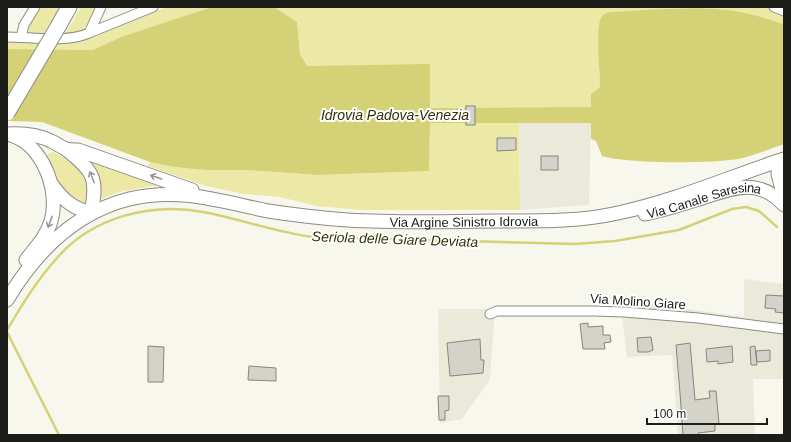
<svg xmlns="http://www.w3.org/2000/svg" width="791" height="442" font-family="Arial,sans-serif">
<style>
.built{fill:#ebeada}
.green{fill:#ece9a6}
.water{fill:#d5d176}
.lines{fill:none;stroke-linecap:round;stroke-linejoin:round}
.stream{stroke:#d5d176;stroke-width:2.5}
.building{fill:#d3d3ca;stroke:#86867e}
.street-casing{stroke:#8b8b83;stroke-width:11}
.secondary-casing{stroke:#8b8b83;stroke-width:15}
.primary-casing{stroke:#8b8b83;stroke-width:17}
.street{stroke:#fff;stroke-width:9}
.secondary{stroke:#fff;stroke-width:13}
.primary{stroke:#fff;stroke-width:15}
.primary-bridge-casing{stroke:#8b8b83;stroke-width:17;stroke-linecap:butt}
.primary-bridge{stroke:#fff;stroke-width:15}
.oneway{stroke:#999998}
.labels{text-anchor:middle;stroke-width:4;stroke-linejoin:round;paint-order:stroke}
.street-label{font-size:13px;fill:#1d1d1a;stroke:#fffffe}
.water-label{font-size:14px;font-style:italic;fill:#323007;stroke:#fffffe}
</style>
<rect width="100%" height="100%" fill="#f7f7ee"/>
<g class="built">
<polygon points="519,123 591,123 589,205 520,210"/>
<polygon points="744,279 784,284 784,379 753,379 755,435 678,435 672,355 627,357 620,299 744,317"/>
<polygon points="438,309 495,309 490,379 462,419 440,423"/>
</g>
<g class="green">
<polygon points="39,7 60,7 44,33 30,33 28,31 30,23"/>
<polygon points="81,7 97,7 81,33 65,34"/>
<polygon points="166,7 221,7 209,8 169,21 121,37 93,50 7,49 7,41 81,41 91,38"/>
<path d="M274,7h495l15,6v11c-19,-6 -37,-12 -57,-14 -38,-4 -77,0 -115,2l-14,20 2,51 -9,24 -161,1v-43l-123,1 -7,-12 -3,-32z"/>
<polygon points="430,123 519,123 520,210 360,210 317,206 279,197 244,194 206,186 148,166 150,162 205,170 247,170 317,175 429,171"/>
<polygon points="53,152 71,161 88,178 88,203 81,204 60,187 45,158 49,153"/>
<polygon points="86,159 158,185 119,192 99,200"/>
</g>
<path class="water" d="M221,7h53l23,15 3,32 7,12 123,-2v44l161,-1v-13l8,-6 1,-5c0,-13 -6,-60 3,-68 2,-2 7,-3 9,-3 38,-2 77,-6 115,-2 20,2 38,8 57,14v120c-14,5 -27,10 -41,14 -26,6 -116,6 -141,-2l-6,-15 -5,-2v-16h-161l-1,48 -112,4 -70,-5h-42l-29,-3 -26,-5 -108,-40 -35,-1v-72l86,1 28,-13 48,-16 40,-13z"/>
<g class="lines">
<g class="stream">
<path d="M7,330c15,-25 30,-50 50,-72 35,-41 95,-56 146,-46 37,7 72,20 109,25l263,7 40,-3 64,-11 53,-21 14,-2 13,4 18,16"/>
<polyline points="7,332 59,435"/>
</g>
</g>
<g class="building">
<rect x="466" y="106" width="9" height="19"/>
<polygon points="497,138 516,138 516,150 497,151"/>
<rect x="541" y="156" width="17" height="14"/>
<polygon points="766,295 784,296 784,313 775,312 776,309 765,308"/>
<polygon points="588,323 588,327 603,326 603,335 610,335 611,342 604,343 605,349 583,349 580,324"/>
<polygon points="651,337 653,350 648,352 638,352 637,338"/>
<polygon points="480,339 481,360 484,360 483,373 450,376 447,343"/>
<polygon points="690,343 695,400 710,398 709,391 716,391 719,424 715,424 715,431 698,433 698,435 683,435 680,393 676,345"/>
<polygon points="148,346 164,347 163,382 148,382"/>
<polygon points="732,346 733,362 718,364 718,361 707,362 706,349"/>
<polygon points="755,346 757,365 751,365 750,347"/>
<polygon points="770,350 770,361 757,362 756,351"/>
<polygon points="249,366 276,368 276,381 248,380"/>
<polygon points="438,396 449,396 449,410 445,411 445,420 439,420"/>
</g>
<g class="lines">
<g class="street-casing">
<g id="street">
<polyline points="774,7 784,11"/>
<polyline points="89,33 153,7"/>
<path d="M7,37c24,0 61,6 82,-4l12,-26"/>
<polyline points="21,37 24,25 35,7"/>
<polyline points="490,314 497,311 594,311 624,312 698,318 784,329"/>
</g>
</g>
<g class="secondary-casing">
<g id="secondary">
<path d="M7,134c16,-1 30,0 44,7 13,6 10,9 27,9l114,40"/>
<path d="M11,135c32,10 49,56 40,86 -4,15 -16,27 -25,39"/>
<path d="M67,150c27,22 31,28 24,63"/>
<polyline points="779,161 778,174 784,197"/>
<path d="M53,186c11,15 20,22 38,27"/>
<path id="s1" d="M645,214c20,-4 38,-10 57,-16 31,-10 56,-21 82,7"/>
<path id="s2" d="M7,300c28,-47 67,-87 122,-101 50,-12 90,2 139,12 26,4 53,7 79,9 50,3 100,2 150,1 40,0 81,1 121,-8 57,-12 111,-36 166,-54"/>
</g>
</g>
<g class="primary-casing">
<polyline id="primary" points="59,25 69,7"/>
</g>
<use href="#street" class="street"/>
<use href="#secondary" class="secondary"/>
<use href="#primary" class="primary"/>
<g class="primary-bridge-casing">
<polyline id="primary-bridge" points="7,113 59,25"/>
</g>
<use href="#primary-bridge" class="primary-bridge"/>
</g>
<defs><path id="oneway-shaft" d="M-6 0H5M1.5-3L5.5 0L1.5 3" fill="none" stroke-width="1.6" stroke-linecap="round" stroke-linejoin="round"/></defs>
<g class="oneway">
<use href="#oneway-shaft" transform="translate(92 177) rotate(-111)"/>
<use href="#oneway-shaft" transform="translate(156 177) rotate(-161)"/>
<use href="#oneway-shaft" transform="translate(50 222) rotate(110)"/>
</g>
<g class="labels">
<g class="street-label">
<text dy="5" stroke="none"><textPath href="#s1" startOffset="61">Via Canale Saresina</textPath></text>
<text dy="5" stroke="none"><textPath href="#s2" startOffset="500">Via Argine Sinistro Idrovia</textPath></text>
<text transform="translate(638 301) rotate(4)" y="5">Via Molino Giare</text>
</g>
<g class="water-label">
<text x="395" y="120">Idrovia Padova-Venezia</text>
<text transform="translate(395 239) rotate(2)" y="5">Seriola delle Giare Deviata</text>
</g>
</g>
<rect width="791" height="442" fill="none" stroke="#1d1d1a" stroke-width="16"/>
<path d="M647 418v6h120v-6" fill="none" stroke="#1d1d1a" stroke-width="2"/>
<text x="653" y="418" font-size="12" fill="#1d1d1a" stroke="#fffffe" stroke-width="3" paint-order="stroke">100 m</text>
</svg>
